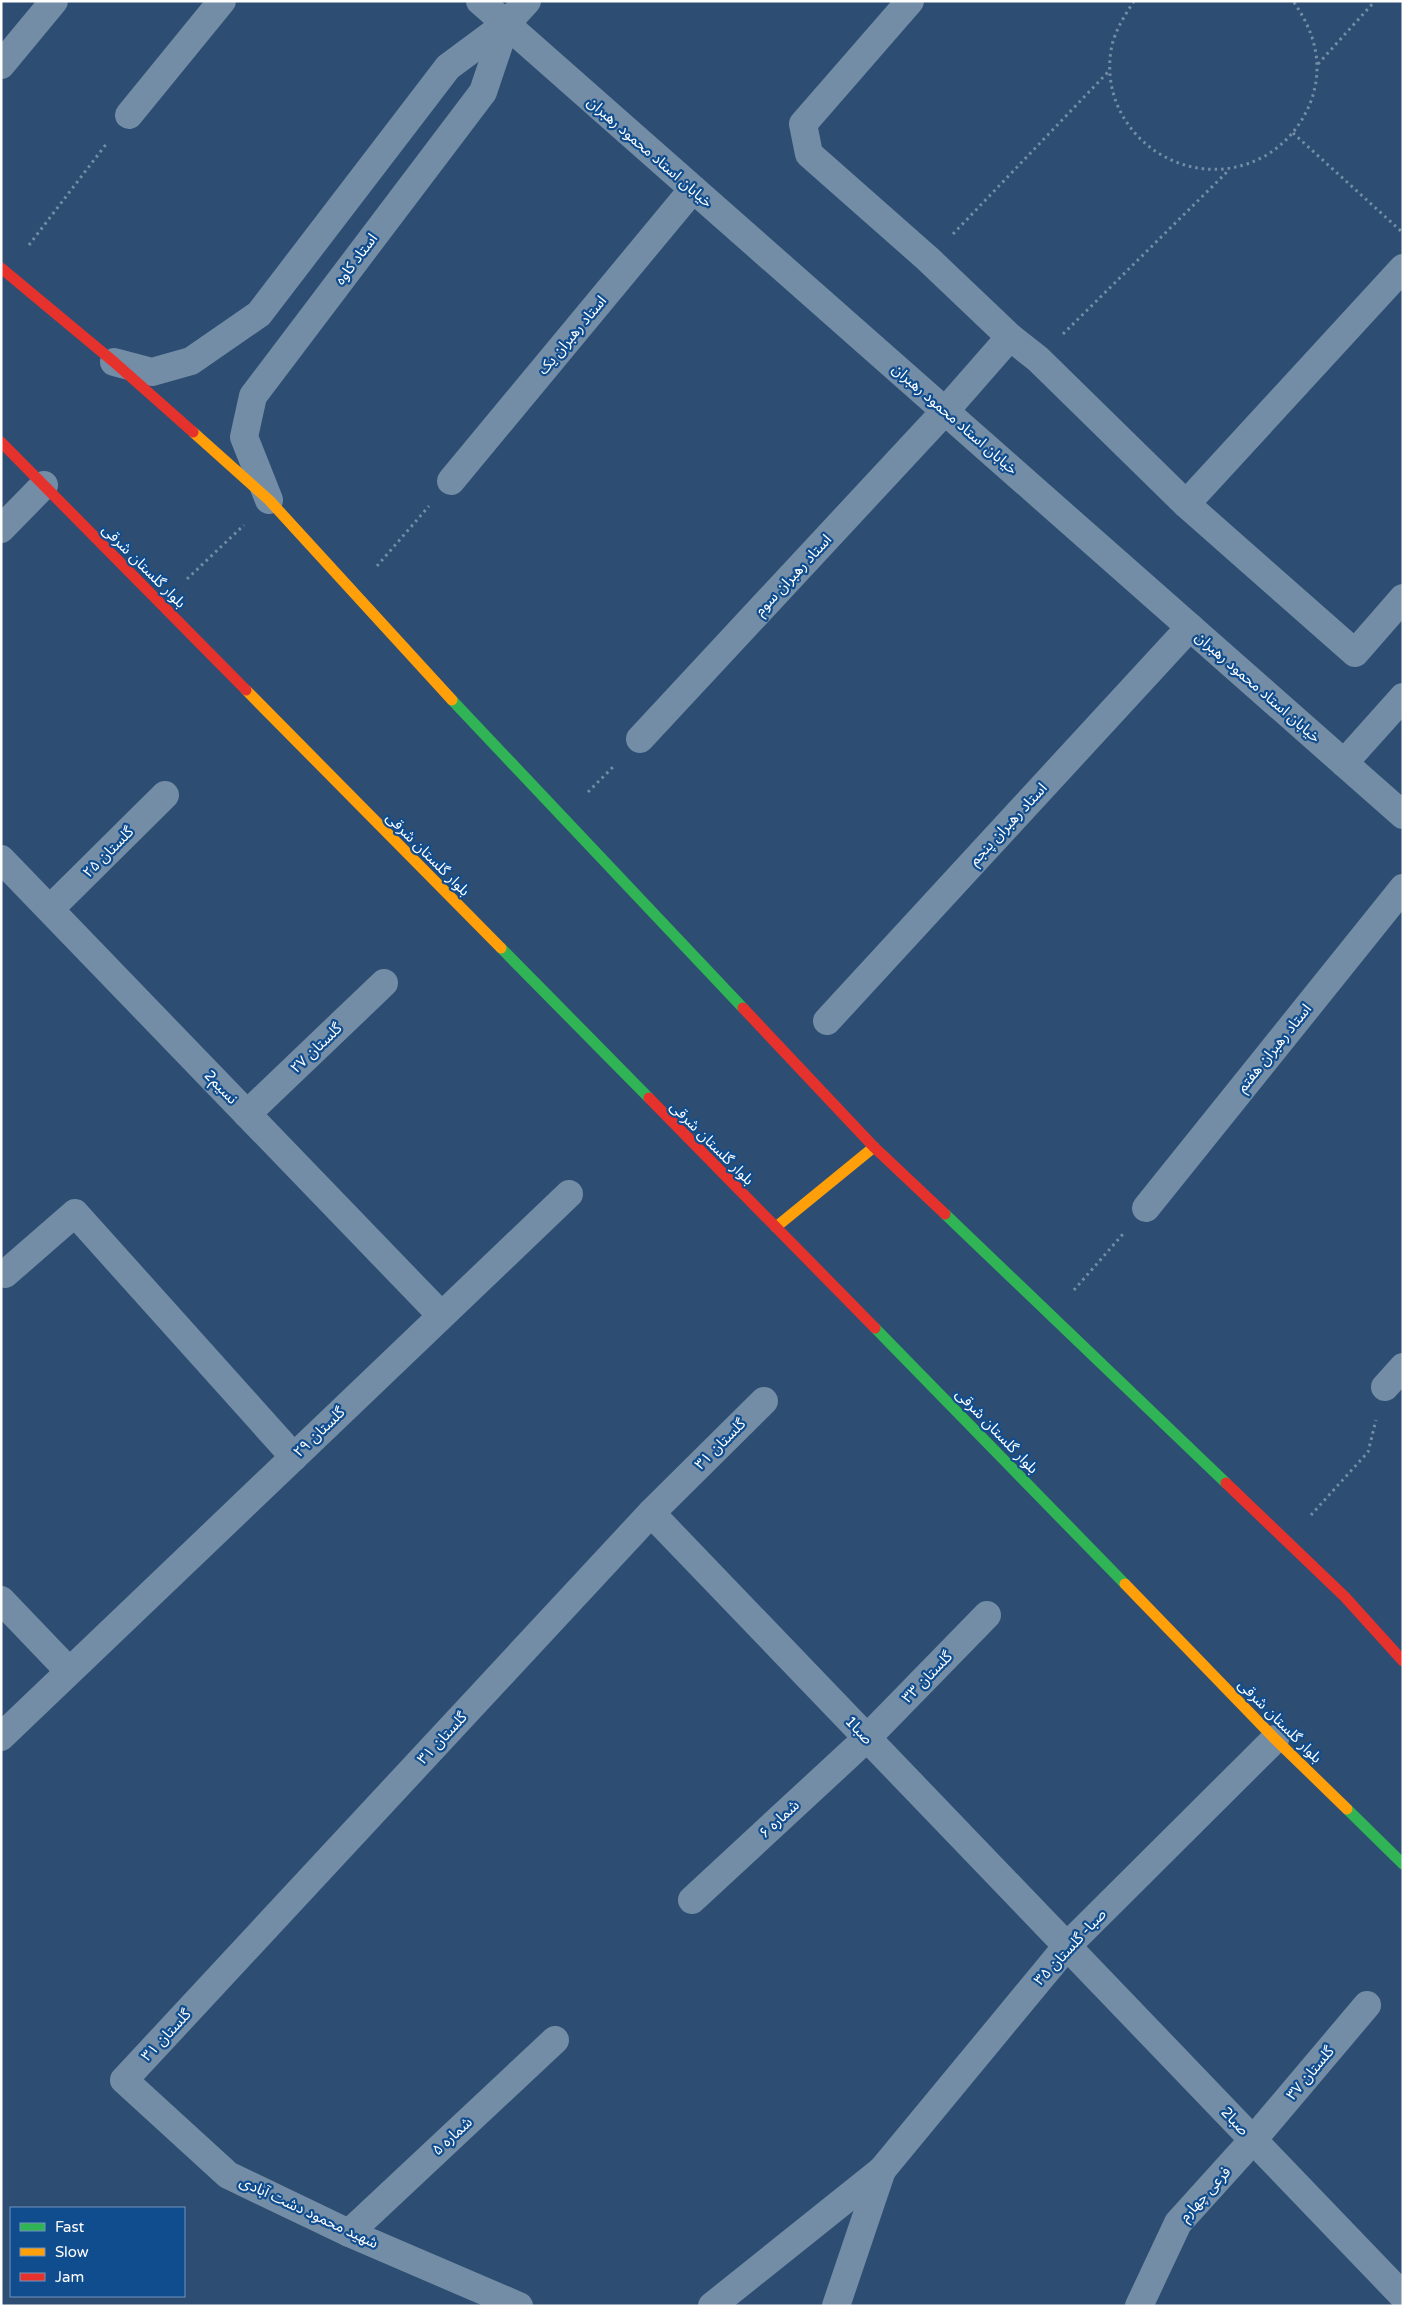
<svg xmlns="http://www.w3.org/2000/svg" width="1404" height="2307" font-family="'Varela Round','Noto Sans Arabic',sans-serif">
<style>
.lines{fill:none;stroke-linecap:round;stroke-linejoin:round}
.path{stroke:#748da6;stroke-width:3;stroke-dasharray:2.5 4;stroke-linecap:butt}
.street{stroke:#748da6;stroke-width:28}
.fast{stroke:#30b455;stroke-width:11}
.slow{stroke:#ff9f0a;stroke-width:11}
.jam{stroke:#e5322d;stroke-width:11}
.labels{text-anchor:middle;stroke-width:4.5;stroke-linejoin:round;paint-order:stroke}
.street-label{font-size:15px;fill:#fff;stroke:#104d8f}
</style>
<rect width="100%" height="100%" fill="#2d4e72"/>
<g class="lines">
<g class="path">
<path d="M1134,1c-9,14 -18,28 -22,44 -18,86 74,153 151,112 22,-12 39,-32 48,-56 13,-36 4,-69 -18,-100"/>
<polyline points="1318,64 1375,1"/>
<polyline points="1293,133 1402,232"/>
<polyline points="953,234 1109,71"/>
<polyline points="29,245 107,143"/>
<polyline points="1063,334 1229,170"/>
<polyline points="377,566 429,506"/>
<polyline points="187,579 244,525"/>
<polyline points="588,792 615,765"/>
<polyline points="1074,1290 1123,1234"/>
<polyline points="1311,1515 1368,1452 1376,1420"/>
</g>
<g class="street">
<polyline points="480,1 1403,815"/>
<polyline points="910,1 803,124 809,154 928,259 1010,337 1038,359 1186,504 1355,653 1403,598"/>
<polyline points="1,65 54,1"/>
<polyline points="129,115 222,1"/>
<polyline points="114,362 152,372 191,361 259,314 448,67 506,24 527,1"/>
<polyline points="451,481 693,189"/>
<polyline points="269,500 244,437 253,396 483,92 506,24"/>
<polyline points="1186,504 1403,268"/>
<polyline points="1,529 44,485"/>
<polyline points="640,739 946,410 1010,337"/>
<polyline points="1344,763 1403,697"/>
<polyline points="1,859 441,1315"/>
<polyline points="50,909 165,795"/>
<polyline points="827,1021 1190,627"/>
<polyline points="247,1114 384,983"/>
<polyline points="1146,1208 1403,888"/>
<polyline points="5,1274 75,1213 294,1457"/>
<polyline points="1385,1387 1403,1367"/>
<polyline points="651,1513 1403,2296"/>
<polyline points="1,1600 69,1671"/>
<polyline points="1,1737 569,1194"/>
<polyline points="692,1900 867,1738 987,1615"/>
<polyline points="349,2233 555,2040"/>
<polyline points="519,2306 349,2233 228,2175 124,2080 651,1513 764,1401"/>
<polyline points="712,2306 882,2170 1067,1946 1275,1739"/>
<polyline points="836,2306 882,2170"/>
<polyline points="1139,2306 1178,2223 1253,2140 1367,2005"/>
</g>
<g class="fast">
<polyline points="452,700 743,1008"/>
<polyline points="501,948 649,1098"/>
<polyline points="945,1214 1226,1483"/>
<polyline points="875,1328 1125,1584"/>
<polyline points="1347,1809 1403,1864"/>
</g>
<g class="slow">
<polyline points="193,432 269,500 452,700"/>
<polyline points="246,690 501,948"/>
<polyline points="776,1227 874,1147"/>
<polyline points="1125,1584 1275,1739 1347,1809"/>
</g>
<g class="jam">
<polyline points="1,268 114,362 193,432"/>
<polyline points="1,442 246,690"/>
<polyline points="743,1008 874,1147 945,1214"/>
<polyline points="649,1098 875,1328"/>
<polyline points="1226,1483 1345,1597 1403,1661"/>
</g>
</g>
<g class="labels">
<g class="street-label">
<text transform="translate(650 152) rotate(41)" y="5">خیابان استاد محمود رهبران</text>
<text transform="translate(356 259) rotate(-53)" y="5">استاد کاوه</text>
<text transform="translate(572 335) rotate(-50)" y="5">استاد رهبران یک</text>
<text transform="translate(955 419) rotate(41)" y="5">خیابان استاد محمود رهبران</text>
<text transform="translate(144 566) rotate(45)" y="5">بلوار گلستان شرقی</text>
<text transform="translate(793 575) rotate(-47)" y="5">استاد رهبران سوم</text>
<text transform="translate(1258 687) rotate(41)" y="5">خیابان استاد محمود رهبران</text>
<text transform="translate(1008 824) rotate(-47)" y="5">استاد رهبران پنجم</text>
<text transform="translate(108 852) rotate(-45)" y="5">گلستان ۲۵</text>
<text transform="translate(428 854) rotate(45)" y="5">بلوار گلستان شرقی</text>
<text transform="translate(316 1048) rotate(-44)" y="5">گلستان ۲۷</text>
<text transform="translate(1274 1048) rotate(-51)" y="5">استاد رهبران هفتم</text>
<text transform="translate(221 1087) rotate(46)" y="5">نسیم2</text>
<text transform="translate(712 1143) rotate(45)" y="5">بلوار گلستان شرقی</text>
<text transform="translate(997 1431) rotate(46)" y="5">بلوار گلستان شرقی</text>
<text transform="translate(319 1432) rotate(-44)" y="5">گلستان ۲۹</text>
<text transform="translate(720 1444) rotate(-45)" y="5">گلستان ۳۱</text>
<text transform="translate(927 1677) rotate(-46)" y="5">گلستان ۳۳</text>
<text transform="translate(1280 1721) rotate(45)" y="5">بلوار گلستان شرقی</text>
<text transform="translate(859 1730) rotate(46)" y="5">صبا1</text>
<text transform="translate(442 1738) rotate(-47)" y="5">گلستان ۳۱</text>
<text transform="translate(779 1819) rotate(-43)" y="5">شماره ۶</text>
<text transform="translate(1070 1947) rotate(-47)" y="5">صبا- گلستان ۳۵</text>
<text transform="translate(166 2035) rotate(-47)" y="5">گلستان ۳۱</text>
<text transform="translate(1310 2073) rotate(-50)" y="5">گلستان ۳۷</text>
<text transform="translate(1235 2121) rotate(46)" y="5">صبا2</text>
<text transform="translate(452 2136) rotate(-43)" y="5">شماره ۵</text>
<text transform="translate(1205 2194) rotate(-48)" y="5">فرعی چهارم</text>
<text transform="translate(309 2212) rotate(25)" y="5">شهید محمود دشت آبادی</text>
</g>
</g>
<rect width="1404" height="2307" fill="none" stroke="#ffffff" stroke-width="5"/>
<rect x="10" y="2207" width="175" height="90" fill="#104d8f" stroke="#7094bc"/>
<rect x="20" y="2223" width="25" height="8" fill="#30b455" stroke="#7094bc"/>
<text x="55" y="2232" font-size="15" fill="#ffffff">Fast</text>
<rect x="20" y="2248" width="25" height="8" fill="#ff9f0a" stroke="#7094bc"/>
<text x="55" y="2257" font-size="15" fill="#ffffff">Slow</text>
<rect x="20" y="2273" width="25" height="8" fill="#e5322d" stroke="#7094bc"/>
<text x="55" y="2282" font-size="15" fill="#ffffff">Jam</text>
</svg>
